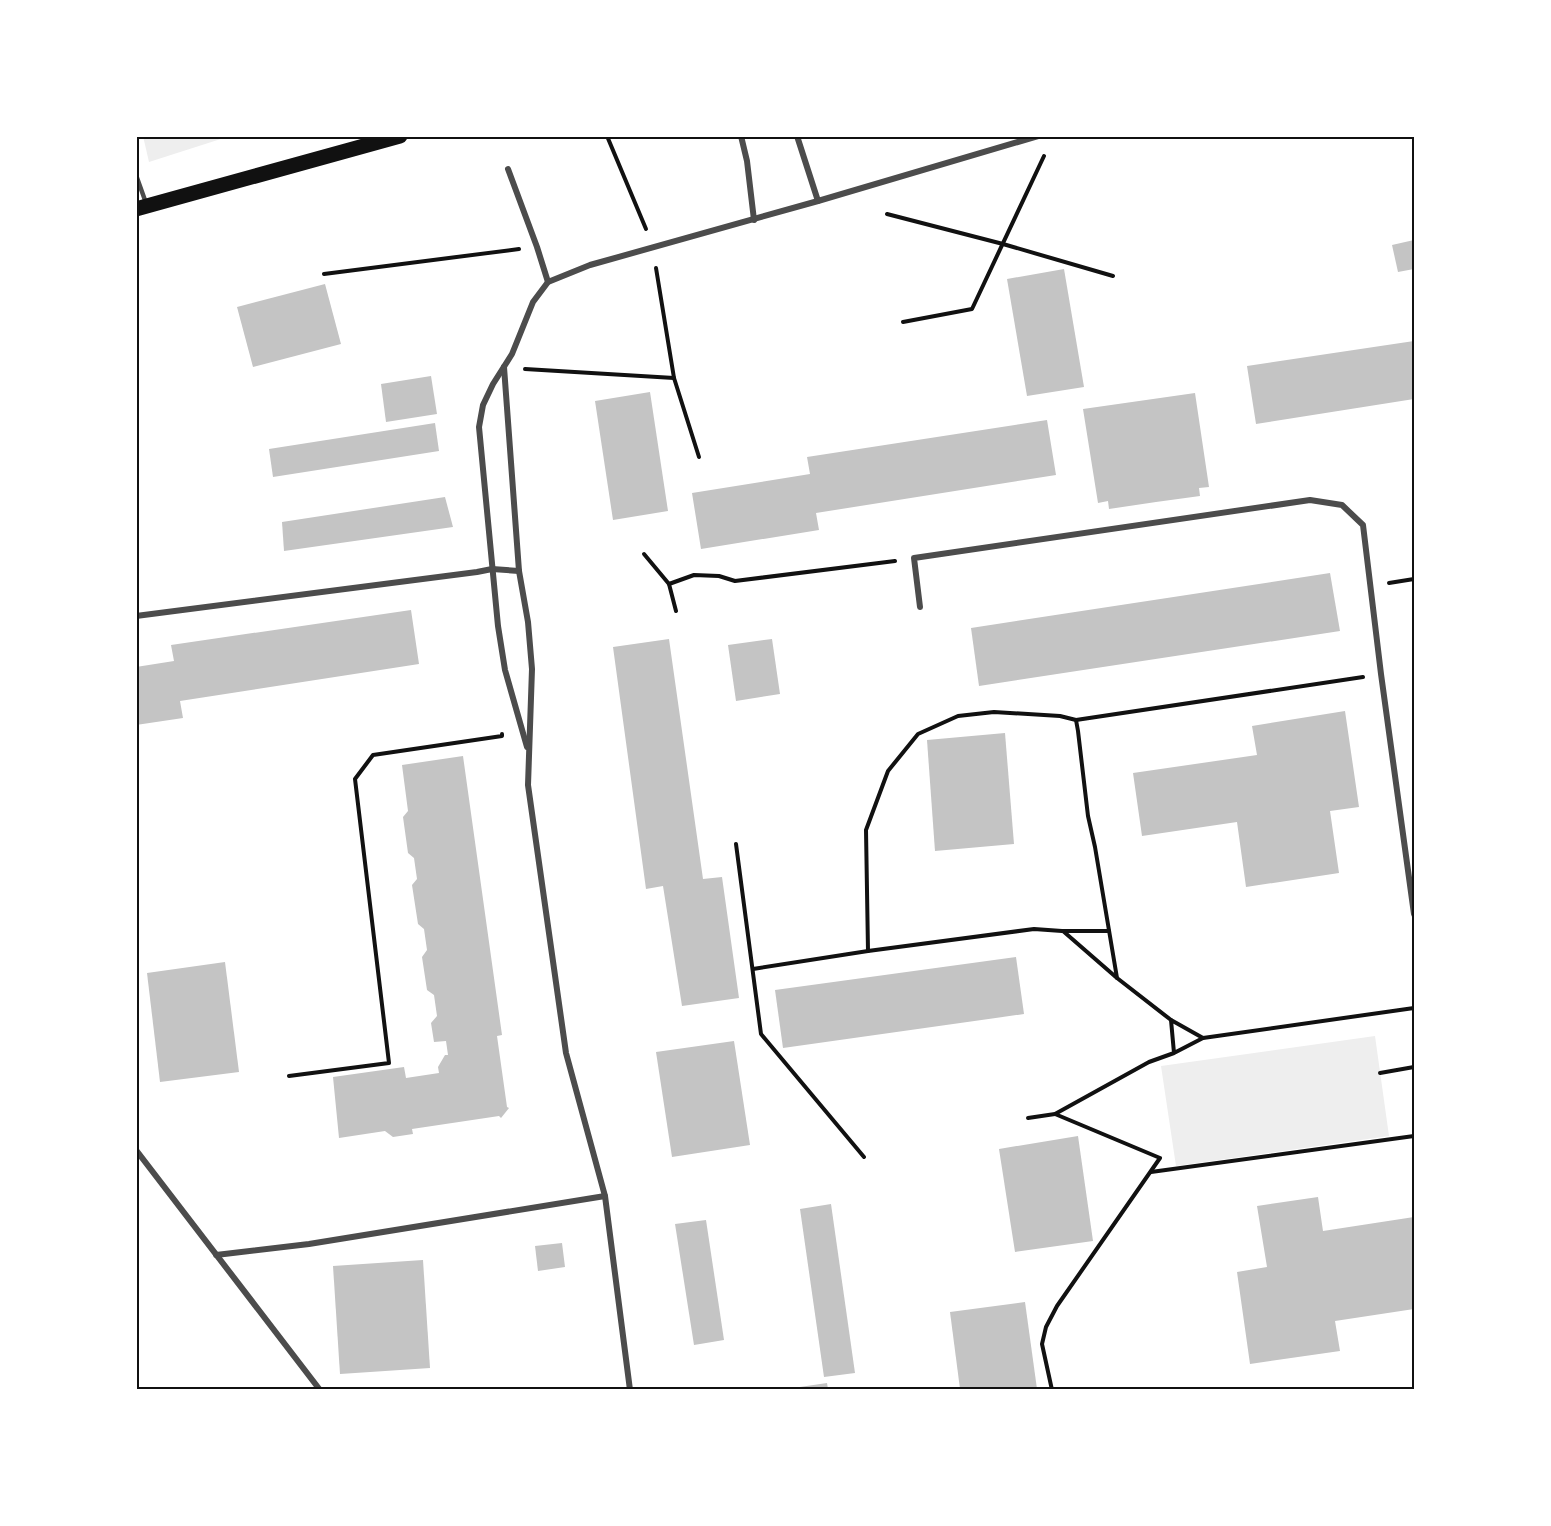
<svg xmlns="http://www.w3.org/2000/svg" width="1551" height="1526" font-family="Commissioner,sans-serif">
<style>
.green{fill:#eee}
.building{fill:#c4c4c4}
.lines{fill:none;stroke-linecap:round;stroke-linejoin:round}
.path{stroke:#111;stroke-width:4}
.service{stroke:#4c4c4c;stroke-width:4.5}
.minor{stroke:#4c4c4c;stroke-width:6}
.primary{stroke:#111;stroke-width:15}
.neatline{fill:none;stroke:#111;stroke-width:2}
</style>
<rect width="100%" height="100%" fill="#fff"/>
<g class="green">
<polygon points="143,136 227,136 227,137 149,162"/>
<polygon points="1375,1036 1389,1136 1176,1166 1161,1066"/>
</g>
<g class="building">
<polygon points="1414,240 1414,269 1398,272 1392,245"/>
<polygon points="1064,269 1084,387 1027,396 1007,279"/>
<polygon points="325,284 341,344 253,367 237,307"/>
<polygon points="1414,341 1414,399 1256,424 1247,366"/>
<polygon points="431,376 437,414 386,422 381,384"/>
<polygon points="650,392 668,511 613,520 595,401"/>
<polygon points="1195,393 1209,487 1199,488 1200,496 1156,502 1109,509 1108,501 1098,503 1083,409"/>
<polygon points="1047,420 1056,475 816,513 819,530 701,549 692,493 810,474 807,457"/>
<polygon points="435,423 439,451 273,477 269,449"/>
<polygon points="445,497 453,527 284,551 282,522"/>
<polygon points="1330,573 1340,631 979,686 971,628"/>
<polygon points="411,610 419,664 180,701 183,718 136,725 136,667 174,661 171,645"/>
<polygon points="669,639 703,879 722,877 739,998 682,1006 663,886 646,889 613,647"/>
<polygon points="772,639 780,694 736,701 728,645"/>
<polygon points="1345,711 1359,807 1330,811 1339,873 1246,887 1237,822 1142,836 1133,773 1257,755 1252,726"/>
<polygon points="1005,733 1014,844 935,851 927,740"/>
<polygon points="463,756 502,1035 497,1036 507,1107 509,1108 501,1118 499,1116 412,1129 413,1134 393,1137 385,1131 339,1138 333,1077 404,1067 406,1078 439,1073 438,1067 445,1055 448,1055 446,1041 434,1042 431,1023 437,1016 434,995 427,990 422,957 427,950 424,929 418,924 412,885 417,879 414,858 408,853 403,817 408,811 402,765"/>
<polygon points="1016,957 1024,1014 783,1048 775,990"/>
<polygon points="225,962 239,1072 160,1082 147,973"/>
<polygon points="734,1041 750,1145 672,1157 656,1052"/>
<polygon points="1078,1136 1093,1241 1015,1252 999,1149"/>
<polygon points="1318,1197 1323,1231 1414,1217 1414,1309 1335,1321 1340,1351 1250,1364 1237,1272 1267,1267 1257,1206"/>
<polygon points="831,1204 855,1373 824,1377 800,1209"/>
<polygon points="706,1220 724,1340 694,1345 675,1224"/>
<polygon points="562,1243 565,1267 538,1271 535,1246"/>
<polygon points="423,1260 430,1368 340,1374 333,1266"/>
<polygon points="1025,1302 1037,1389 960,1389 950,1312"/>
<polygon points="827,1383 828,1389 793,1389 793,1388"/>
</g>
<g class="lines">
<g class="path">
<polyline points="607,136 646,229"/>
<polyline points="887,214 1003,244 1113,276"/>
<polyline points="656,268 674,378 699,457"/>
<polyline points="324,274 519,249"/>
<polyline points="903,322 972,309 1044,156"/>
<polyline points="525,369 674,378"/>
<polyline points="644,554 669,584"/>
<polyline points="1389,583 1414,579"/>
<polyline points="676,611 669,584 694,575 719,576 735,581 895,561"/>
<polyline points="1076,720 1363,677"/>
<polyline points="736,844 761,1034 864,1157"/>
<polyline points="1063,931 1117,978 1171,1020"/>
<polyline points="868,951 866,830 888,771 918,734 958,716 994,712 1060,716 1076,720 1078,731 1088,816 1095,847 1117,978"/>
<polyline points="753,969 868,951 1034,929 1062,931 1109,931"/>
<polyline points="1203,1038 1414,1008"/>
<polyline points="1380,1073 1414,1067"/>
<polyline points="289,1076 389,1063 355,779 373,755 502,736 502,734"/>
<polyline points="1028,1118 1055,1114 1149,1062 1174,1053 1203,1038 1171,1020 1174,1053"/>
<polyline points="1151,1172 1414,1136"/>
<polyline points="1052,1390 1042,1344 1046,1327 1057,1306 1160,1158 1055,1114"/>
</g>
<polyline class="service" points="136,175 146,203"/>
<g class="minor">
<polyline points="741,136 747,161 754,220"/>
<polyline points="797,136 818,201"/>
<polyline points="508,169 537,247 548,282"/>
<polyline points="504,367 519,571 528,622 532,669 528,785 566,1053 605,1196 630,1390"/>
<polyline points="920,607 914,558 1310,500 1342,505 1363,525 1381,674 1414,914"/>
<polyline points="136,616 477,572 492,569 519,571"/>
<polyline points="527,747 505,670 498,626 479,427 483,405 493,384 512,354 533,302 548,282 590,265 818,201 1038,136"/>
<polyline points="136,1150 320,1390"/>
<polyline points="216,1255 309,1244 605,1196"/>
</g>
<polyline class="primary" points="136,209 400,136"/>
</g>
<rect width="1551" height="1526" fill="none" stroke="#ffffff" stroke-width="276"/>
<rect x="138" y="138" width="1275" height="1250" class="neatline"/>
</svg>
